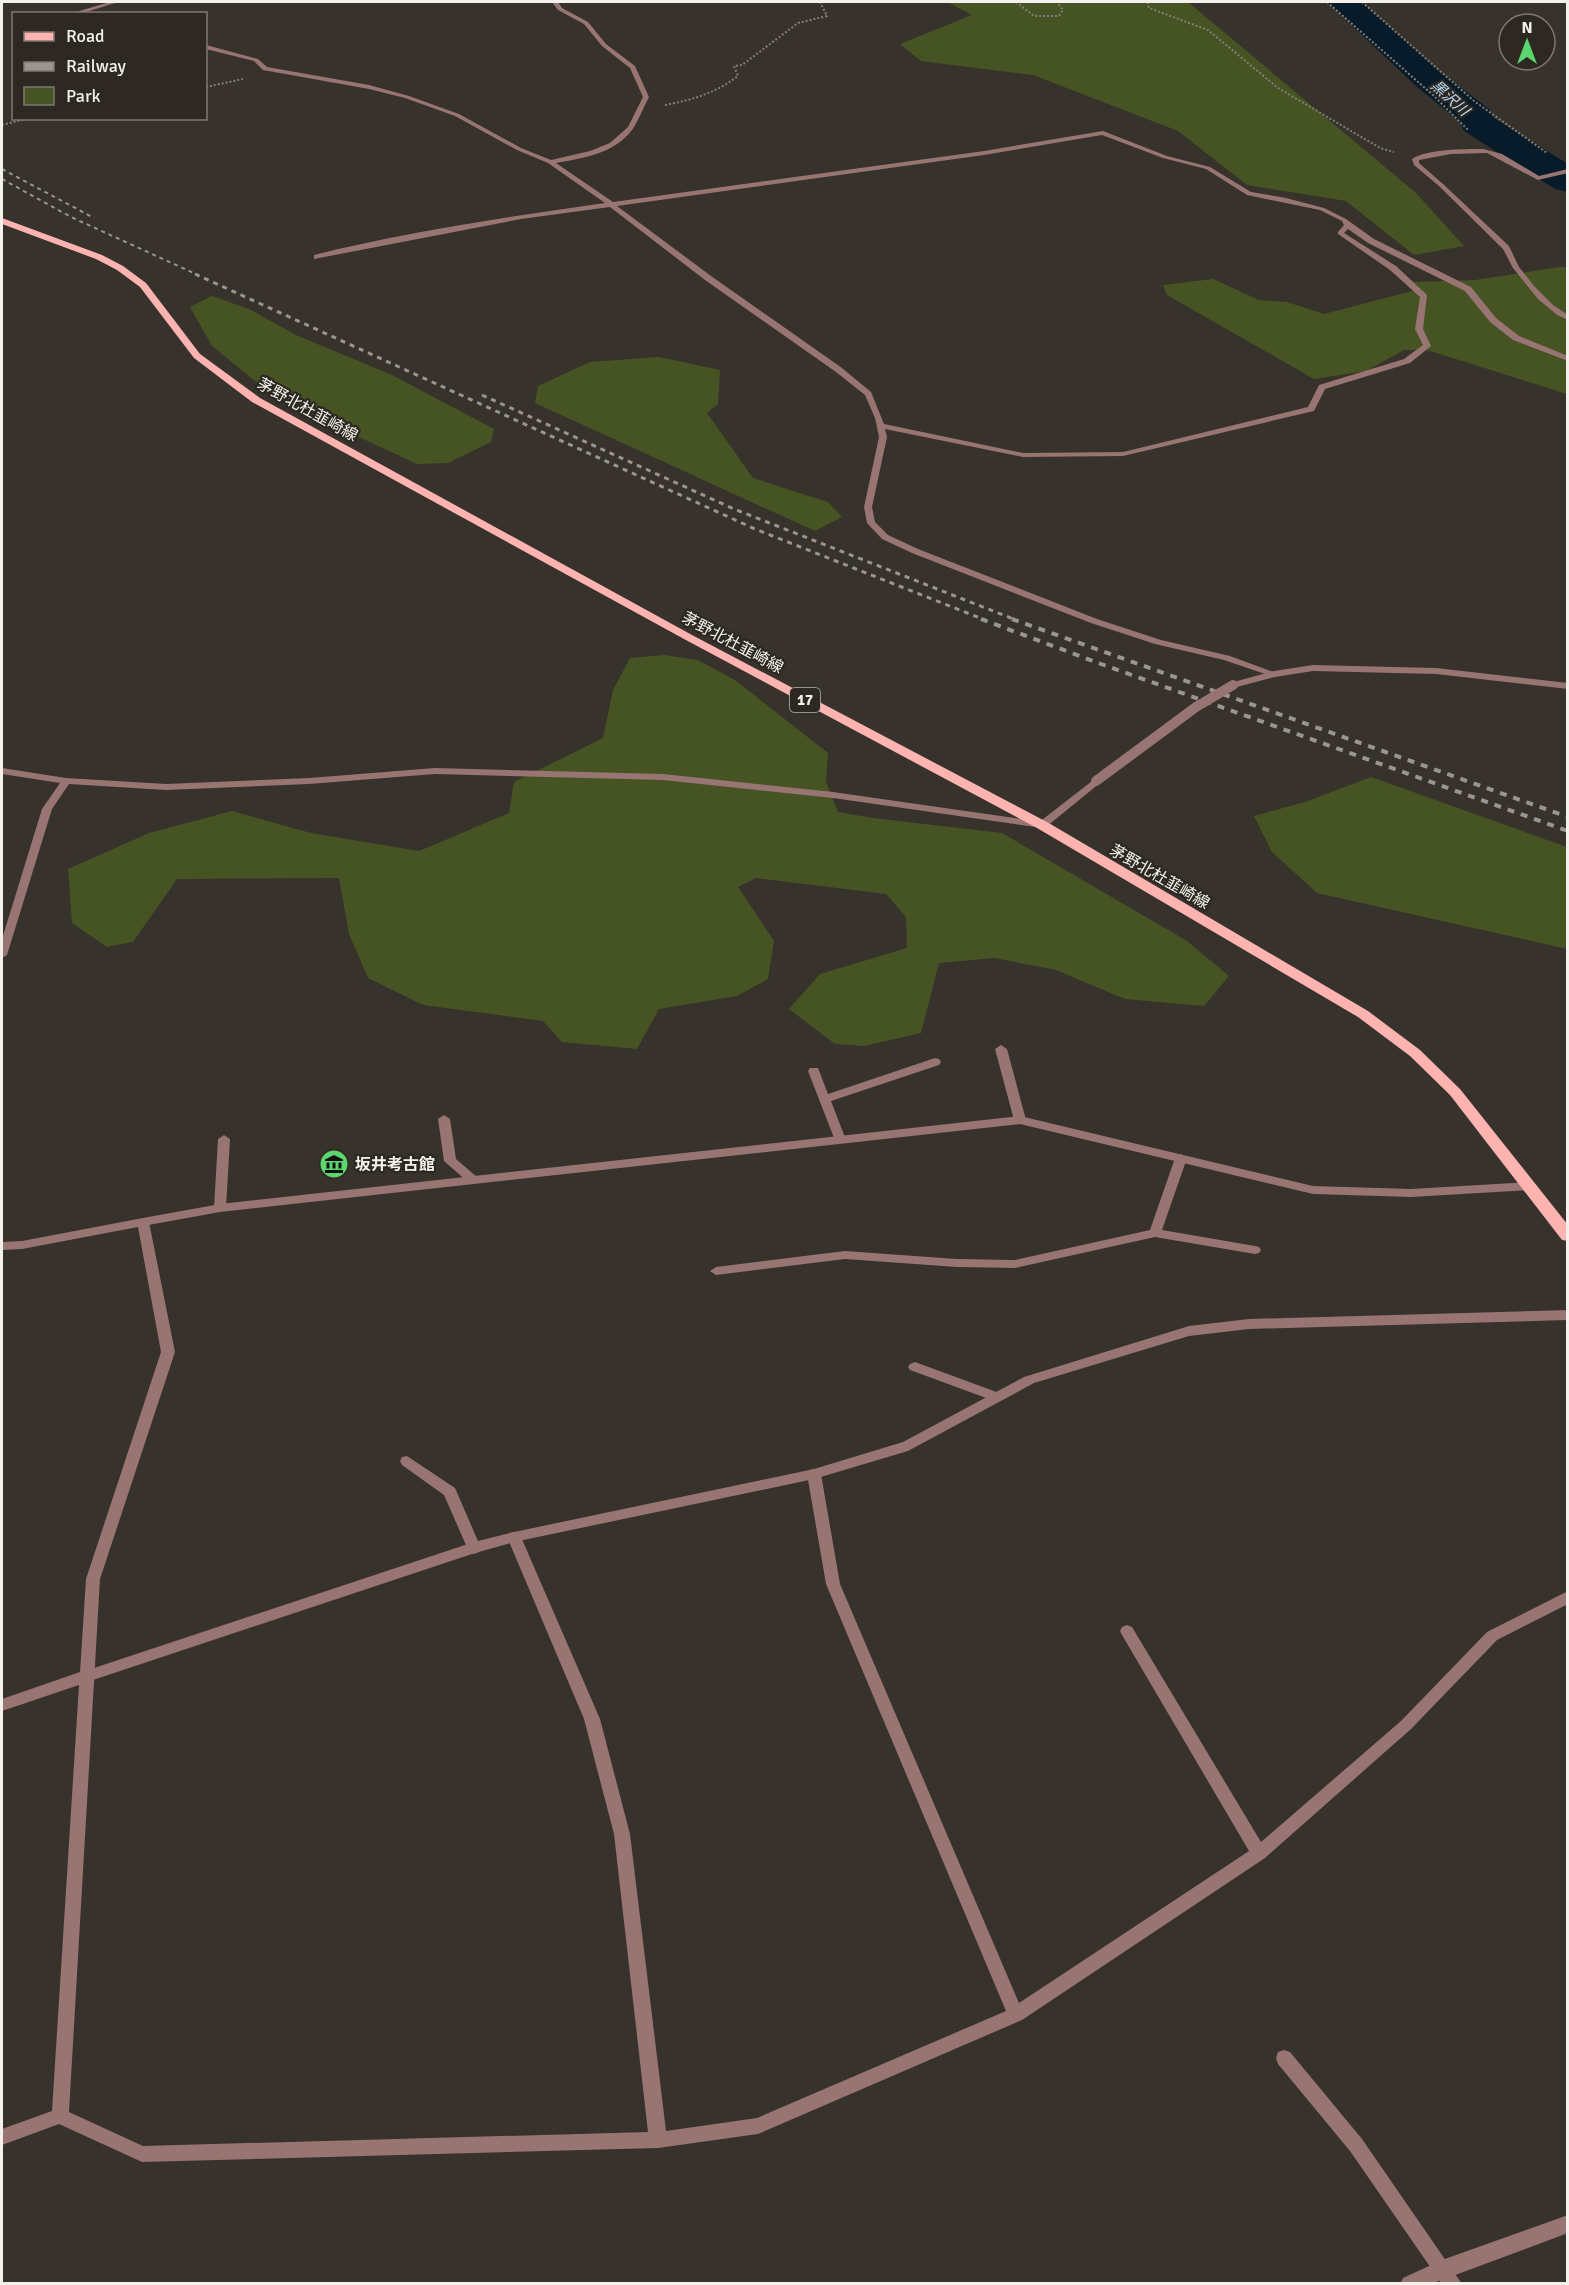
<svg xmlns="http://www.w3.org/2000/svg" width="1569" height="2285" font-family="Signika,'Noto Sans JP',sans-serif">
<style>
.green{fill:#465424}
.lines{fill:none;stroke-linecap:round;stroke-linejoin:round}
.river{fill:#071b2a;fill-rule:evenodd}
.path{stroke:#837e78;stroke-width:2;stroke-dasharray:2 2;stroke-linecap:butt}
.service{fill:#987472;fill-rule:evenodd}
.minor{fill:#987472;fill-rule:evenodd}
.tertiary{fill:#987472;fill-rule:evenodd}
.primary{fill:#fdb3b0;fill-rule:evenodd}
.rail-far2{stroke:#9a9590;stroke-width:2;stroke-dasharray:4 4;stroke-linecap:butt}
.rail-far1{stroke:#9a9590;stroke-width:3;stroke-dasharray:5 5;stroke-linecap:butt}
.rail{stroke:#9a9590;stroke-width:4;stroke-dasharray:7 7;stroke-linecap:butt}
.tertiary-bridge{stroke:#987472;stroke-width:10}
.labels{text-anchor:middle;stroke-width:4.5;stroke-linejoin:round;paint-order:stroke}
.far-water-label{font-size:15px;font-style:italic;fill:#bcdcf9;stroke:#2d2821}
.shield{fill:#2d2821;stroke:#b8b4af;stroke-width:1.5}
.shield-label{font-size:15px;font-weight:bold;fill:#f4f0ec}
.street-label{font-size:16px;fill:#f4f0ec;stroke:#2d2821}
.poi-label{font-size:16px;font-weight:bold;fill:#f4f0ec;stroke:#2d2821;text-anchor:start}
</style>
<rect width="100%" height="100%" fill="#37322b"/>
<g class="green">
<polygon points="947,2 1188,2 1416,193 1464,246 1414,255 1346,201 1247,185 1178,131 1033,75 921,61 900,44 972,15"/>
<polygon points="1560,267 1567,267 1567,394 1427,350 1404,350 1366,371 1314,379 1167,295 1163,285 1213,279 1259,300 1287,302 1324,314 1412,291 1412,282 1475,280"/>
<polygon points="212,296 249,309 296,335 392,375 494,429 491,442 448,463 417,464 359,437 256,382 212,346 190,307"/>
<polygon points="659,357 720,370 718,404 707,413 753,478 828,502 842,517 815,531 535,403 538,386 590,362"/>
<polygon points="664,655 698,660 735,680 828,753 826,782 838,812 873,818 1002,833 1187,941 1229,976 1204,1006 1125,999 1056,970 995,958 939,963 921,1033 864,1046 835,1044 789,1009 820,974 907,948 906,917 886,894 756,878 738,887 774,941 768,979 737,996 659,1009 637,1049 562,1042 543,1021 423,1005 368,978 349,934 339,878 177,879 133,942 107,947 72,923 68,869 149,833 232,811 311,833 419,851 509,813 514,782 603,738 613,690 630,658"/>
<polygon points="1371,777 1567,847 1567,949 1317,893 1272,852 1254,816 1305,802"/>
</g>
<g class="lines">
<polygon class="river" points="1327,2 1362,2 1439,71 1489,109 1494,118 1568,164 1568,192 1555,189 1464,131 1459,121 1415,85"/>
<g class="path">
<polyline points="1016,2 1034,16 1059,16 1063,10 1057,2"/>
<polyline points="1147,2 1149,8 1208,30 1278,88 1380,148 1394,152"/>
<polyline points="1327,2 1434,96 1468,130"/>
<polyline points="1362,2 1474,101 1547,153"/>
<polyline points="206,87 243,79"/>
<path d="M665,105c27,-5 51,-12 73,-29l-4,-10 8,-1 56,-42 29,-7 -7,-14"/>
<polyline points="2,125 29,118"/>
</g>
<g class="service">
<polygon points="1020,1116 1313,1186 1411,1189 1530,1182 1536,1186 1530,1190 1411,1197 1313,1194 1020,1124 220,1212 143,1226 137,1222 143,1218 220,1204"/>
<polygon points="1568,1310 1568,1320 1249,1329 1189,1336 1034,1383 908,1451 814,1479 514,1542 475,1553 87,1682 82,1680 80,1676 82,1672 474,1542 514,1532 814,1469 903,1442 1024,1377 1189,1326 1249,1319"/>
<polygon points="1568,2215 1568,2233 1431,2284 1400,2284 1403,2278 1442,2260"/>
</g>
<g class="minor">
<polygon points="110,2 118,2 80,14 69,14"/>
<path d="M552,2h6l4,6 26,14 18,22 29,22 14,31c-6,11 -10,23 -17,33 -18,24 -49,28 -76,33l57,39 371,-51 119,-20 64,25 43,11 41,25 35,6 38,10 22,11 28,20 97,48 25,31 23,18 49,20v5l-55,-21 -23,-18 -25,-31 -97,-48 -20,-14 -4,4 52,33 31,29 -4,34 8,17 -21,17 -85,26 -11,22 -191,45 -100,1 -138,-28 2,8 -15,70 3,15 13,13 30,14 179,70 64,21 69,16 49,18 -5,3 -3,-1 -47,-16 -69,-16 -64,-21 -179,-70 -30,-14 -15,-16 -3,-16 15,-70 -4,-19 -10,-23 -29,-23 -131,-92 -95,-73 -89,12 -207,40v-4c96,-24 194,-38 291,-52l-57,-40 -31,-13 -62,-34 -50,-18 -36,-9 -106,-19 -9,-9 -48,-12v-4l52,14 9,8 102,18 40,11 50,18 62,34 30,12 39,-9 20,-8 18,-16 15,-30 -13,-29 -28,-22 -18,-22 -26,-14zM1102,135l61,23 43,11 41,26 73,15 22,11 2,4 -6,7v2l52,36 30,27 -5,32 8,16 -19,14 -85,26 -11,22 -185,45 -100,1 -139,-29 -13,-32 -29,-24 -131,-92 -94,-70 367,-51z"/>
<path d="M1483,149l19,5 37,22 29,-7v4l-30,7 -51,-27 -36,1 -32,6v3l24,21 66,62 10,21 15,19 19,19 15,10v5l-11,-5 -19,-16 -25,-31 -10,-19 -64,-63 -25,-21 -2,-6c15,-10 51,-10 71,-10z"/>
<polygon points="2,768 66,778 166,784 309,778 435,768 663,774 833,792 1042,822 1047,825 1042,828 833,798 663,780 435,774 309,784 166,790 69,784 52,809 7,955 2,958 2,939 42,809 60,783 2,774"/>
<polygon points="1001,1045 1007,1049 1026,1120 1024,1123 1020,1124 1014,1120 995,1049"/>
<polygon points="935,1058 939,1059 941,1062 939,1065 831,1101 846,1140 844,1143 836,1143 808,1071 810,1068 818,1068 828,1094"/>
<polygon points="444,1115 450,1119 456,1159 477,1177 479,1180 477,1183 469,1183 444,1161 438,1119"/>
<polygon points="224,1135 230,1139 226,1208 220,1212 214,1208 218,1139"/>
<polygon points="1181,1154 1187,1158 1162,1230 1255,1246 1259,1247 1261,1250 1259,1253 1255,1254 1155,1237 1015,1268 957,1267 845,1259 716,1275 710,1271 716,1267 845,1251 957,1259 1015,1260 1150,1230 1175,1158"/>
<polygon points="143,1218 149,1222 175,1352 100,1579 69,2112 143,2146 648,2132 614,1834 584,1719 507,1537 509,1533 514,1532 519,1533 521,1537 600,1719 630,1834 666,2131 757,2118 1006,2011 826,1584 807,1474 809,1470 814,1469 819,1470 821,1474 840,1584 1019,2003 1249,1851 1122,1635 1120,1631 1122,1627 1127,1625 1132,1627 1261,1842 1401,1721 1487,1632 1568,1591 1568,1604 1497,1640 1411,1729 1265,1858 1022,2020 758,2134 658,2148 142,2162 59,2124 2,2145 2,2129 52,2111 79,1685 2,1711 2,1699 80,1672 86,1579 161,1352 138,1227 22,1249 2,1250 2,1242 22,1241"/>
<polygon points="915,1362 1002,1394 1004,1397 1002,1400 997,1402 910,1370 908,1367 910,1364"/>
<polygon points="407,1456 455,1488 481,1548 479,1552 474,1554 469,1552 444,1495 402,1465 400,1461 402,1457"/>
<polygon points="1284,2050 1290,2052 1362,2139 1462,2284 1442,2284 1350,2151 1278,2064 1276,2058 1278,2052"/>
</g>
<g class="tertiary">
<polygon points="1313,665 1436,668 1568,683 1568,689 1436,674 1313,671 1275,677 1233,688 1228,685 1230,683 1274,671"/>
<polygon points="1096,778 1100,779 1100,783 1046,827 1038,827 1037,825 1038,823"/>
</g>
<polygon class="primary" points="2,218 102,255 123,266 146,283 200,354 260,398 692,635 1047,822 1368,1011 1420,1050 1460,1089 1568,1225 1568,1241 1562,1240 1450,1095 1410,1056 1358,1017 1037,828 684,639 252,402 194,358 140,287 117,270 96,259 2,224"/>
<g class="rail-far2">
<polyline points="2,169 94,218"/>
<polyline points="2,179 71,217 198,275"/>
</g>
<g class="rail-far1">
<polyline points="195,274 755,529 985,620"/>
<polyline points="482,395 734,509 1016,620"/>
</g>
<g class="rail">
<polyline points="981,619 1101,664 1568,831"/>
<polyline points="1012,619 1568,817"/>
</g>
<polyline class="tertiary-bridge" points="1096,781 1196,707 1233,685"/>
</g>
<defs>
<g id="museum-disc" transform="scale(1.5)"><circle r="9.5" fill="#5bd56e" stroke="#2d2821"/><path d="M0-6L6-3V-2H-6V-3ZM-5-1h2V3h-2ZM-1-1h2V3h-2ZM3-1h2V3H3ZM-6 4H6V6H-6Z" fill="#111"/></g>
</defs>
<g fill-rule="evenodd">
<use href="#museum-disc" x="334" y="1164"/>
</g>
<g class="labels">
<g class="far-water-label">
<text transform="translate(1450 98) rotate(42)" y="5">黒沢川</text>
</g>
<rect class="shield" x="790" y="688" width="30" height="24" rx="4.5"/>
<g class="shield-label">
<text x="805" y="705">17</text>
</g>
<g class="street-label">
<text transform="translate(308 409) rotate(29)" y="6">茅野北杜韮崎線</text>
<text transform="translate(733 642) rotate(28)" y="6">茅野北杜韮崎線</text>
<text transform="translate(1160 876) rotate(30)" y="6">茅野北杜韮崎線</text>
</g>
<g class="poi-label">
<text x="355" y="1170">坂井考古館</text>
</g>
</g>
<rect width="1569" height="2285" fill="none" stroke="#f4f0ec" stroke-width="6"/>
<rect x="12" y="12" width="195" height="108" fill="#2d2821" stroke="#7d7872" stroke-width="1.5"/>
<rect x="24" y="32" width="30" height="9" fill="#fdb3b0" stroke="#7d7872" stroke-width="1.5"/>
<text x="66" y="42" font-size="18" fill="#f4f0ec">Road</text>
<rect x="24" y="62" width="30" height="9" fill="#9a9590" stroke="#7d7872" stroke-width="1.5"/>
<text x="66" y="72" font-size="18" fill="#f4f0ec">Railway</text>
<rect x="24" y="87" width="30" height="18" fill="#465424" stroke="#7d7872" stroke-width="1.5"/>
<text x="66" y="102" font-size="18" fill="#f4f0ec">Park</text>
<g transform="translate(1527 42)"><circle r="28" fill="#2d2821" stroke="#7d7872" stroke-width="1.5"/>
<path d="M0-4.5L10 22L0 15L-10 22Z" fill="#5bd56e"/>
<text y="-9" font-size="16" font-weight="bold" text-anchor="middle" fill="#f4f0ec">N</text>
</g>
</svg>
